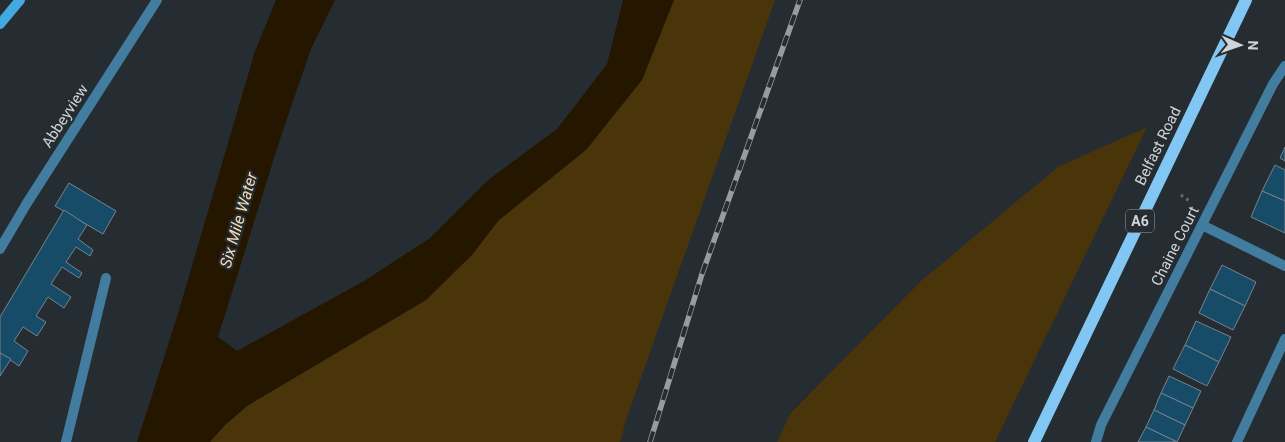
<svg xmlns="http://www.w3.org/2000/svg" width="1285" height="442" font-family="Roboto,sans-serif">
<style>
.green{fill:#4a350a}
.water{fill:#251600}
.building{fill:#174c69;stroke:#798289}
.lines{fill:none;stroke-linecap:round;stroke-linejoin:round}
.path{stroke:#686f73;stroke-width:3;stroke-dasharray:2.5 4;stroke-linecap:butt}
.service{stroke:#427c9f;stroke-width:10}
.minor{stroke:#427c9f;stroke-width:10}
.secondary{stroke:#44a9e1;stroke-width:10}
.primary{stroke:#82c7f3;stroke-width:12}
.rail-casing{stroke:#969ca0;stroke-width:5.5}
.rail{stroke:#252d32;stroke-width:4;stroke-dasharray:11;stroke-linecap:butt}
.labels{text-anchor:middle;stroke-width:4.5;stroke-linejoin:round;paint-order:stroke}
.shield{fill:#252d32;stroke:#9ca2a6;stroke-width:1}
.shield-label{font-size:14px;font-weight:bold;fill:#cfd4d7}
.street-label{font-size:15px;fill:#cfd4d7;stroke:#252d32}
.water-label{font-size:16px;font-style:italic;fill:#f5dcb3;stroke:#252d32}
</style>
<rect width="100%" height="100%" fill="#252d32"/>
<g class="green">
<polygon points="674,0 775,0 627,417 620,442 210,442 224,426 247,406 426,300 499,220 558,172 642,80"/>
<polygon points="1147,127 995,442 777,442 790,414 921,281 1058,167"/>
</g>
<polygon class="water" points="276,0 335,0 311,49 281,136 218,337 237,351 364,281 430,238 488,180 557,129 607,64 623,0 674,0 642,80 586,150 499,220 472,255 426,300 247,406 224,426 210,442 137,442 177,317 255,51"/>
<g class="building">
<polygon points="1285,147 1285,161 1280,158"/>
<polygon points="1275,165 1285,170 1285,201 1262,191"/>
<polygon points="69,183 116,211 103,234 55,206"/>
<polygon points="1262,191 1285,201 1285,233 1251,217"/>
<polygon points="64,210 87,225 78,239 93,250 90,256 76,247 66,262 82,273 79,278 62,267 51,284 71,297 64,308 48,297 36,316 46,322 37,336 23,327 14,341 28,351 19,366 0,353 0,317"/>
<polygon points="1222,265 1256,282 1245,306 1210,289"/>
<polygon points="1210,289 1245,306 1233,330 1199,313"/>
<polygon points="1196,321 1231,337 1219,362 1185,345"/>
<polygon points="1185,345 1219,362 1207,386 1173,369"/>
<polygon points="0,353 11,359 0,376"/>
<polygon points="1169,376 1201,391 1193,408 1161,393"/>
<polygon points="1161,393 1193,408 1185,425 1154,410"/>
<polygon points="1154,410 1185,425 1177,442 1146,427"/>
<polygon points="1146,427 1177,442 1138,442"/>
</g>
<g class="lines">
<polyline class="path" points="1181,195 1191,202"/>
<g class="service">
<polyline points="1202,225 1285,266"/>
<polyline points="66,442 106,278"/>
<polyline points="1237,442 1285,339"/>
</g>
<g class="minor">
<polyline points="0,249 27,203 157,0"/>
<polyline points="1096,442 1101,425 1273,84 1285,66"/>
</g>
<polyline class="secondary" points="0,24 20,0"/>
<polyline class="primary" points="1034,442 1246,0"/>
<g class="rail-casing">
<polyline id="rail" points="650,442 702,274 800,0"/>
</g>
<use href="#rail" class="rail"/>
</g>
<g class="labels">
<rect class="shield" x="1126" y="209.5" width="28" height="23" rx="4"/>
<g class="shield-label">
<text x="1140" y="226">A6</text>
</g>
<g class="street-label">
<text transform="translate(65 116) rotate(-57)" y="5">Abbeyview</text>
<text transform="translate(1158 146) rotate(-64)" y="5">Belfast Road</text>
<text transform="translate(1175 246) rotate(-63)" y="5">Chaine Court</text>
</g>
<g class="water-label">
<text transform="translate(238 220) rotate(-74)" y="6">Six Mile Water</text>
</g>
</g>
<g transform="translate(1240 45) rotate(92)" stroke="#252d32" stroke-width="4" paint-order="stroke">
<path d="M0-4L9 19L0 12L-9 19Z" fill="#cfd4d7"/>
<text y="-8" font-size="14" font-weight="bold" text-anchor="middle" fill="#cfd4d7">N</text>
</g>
</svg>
